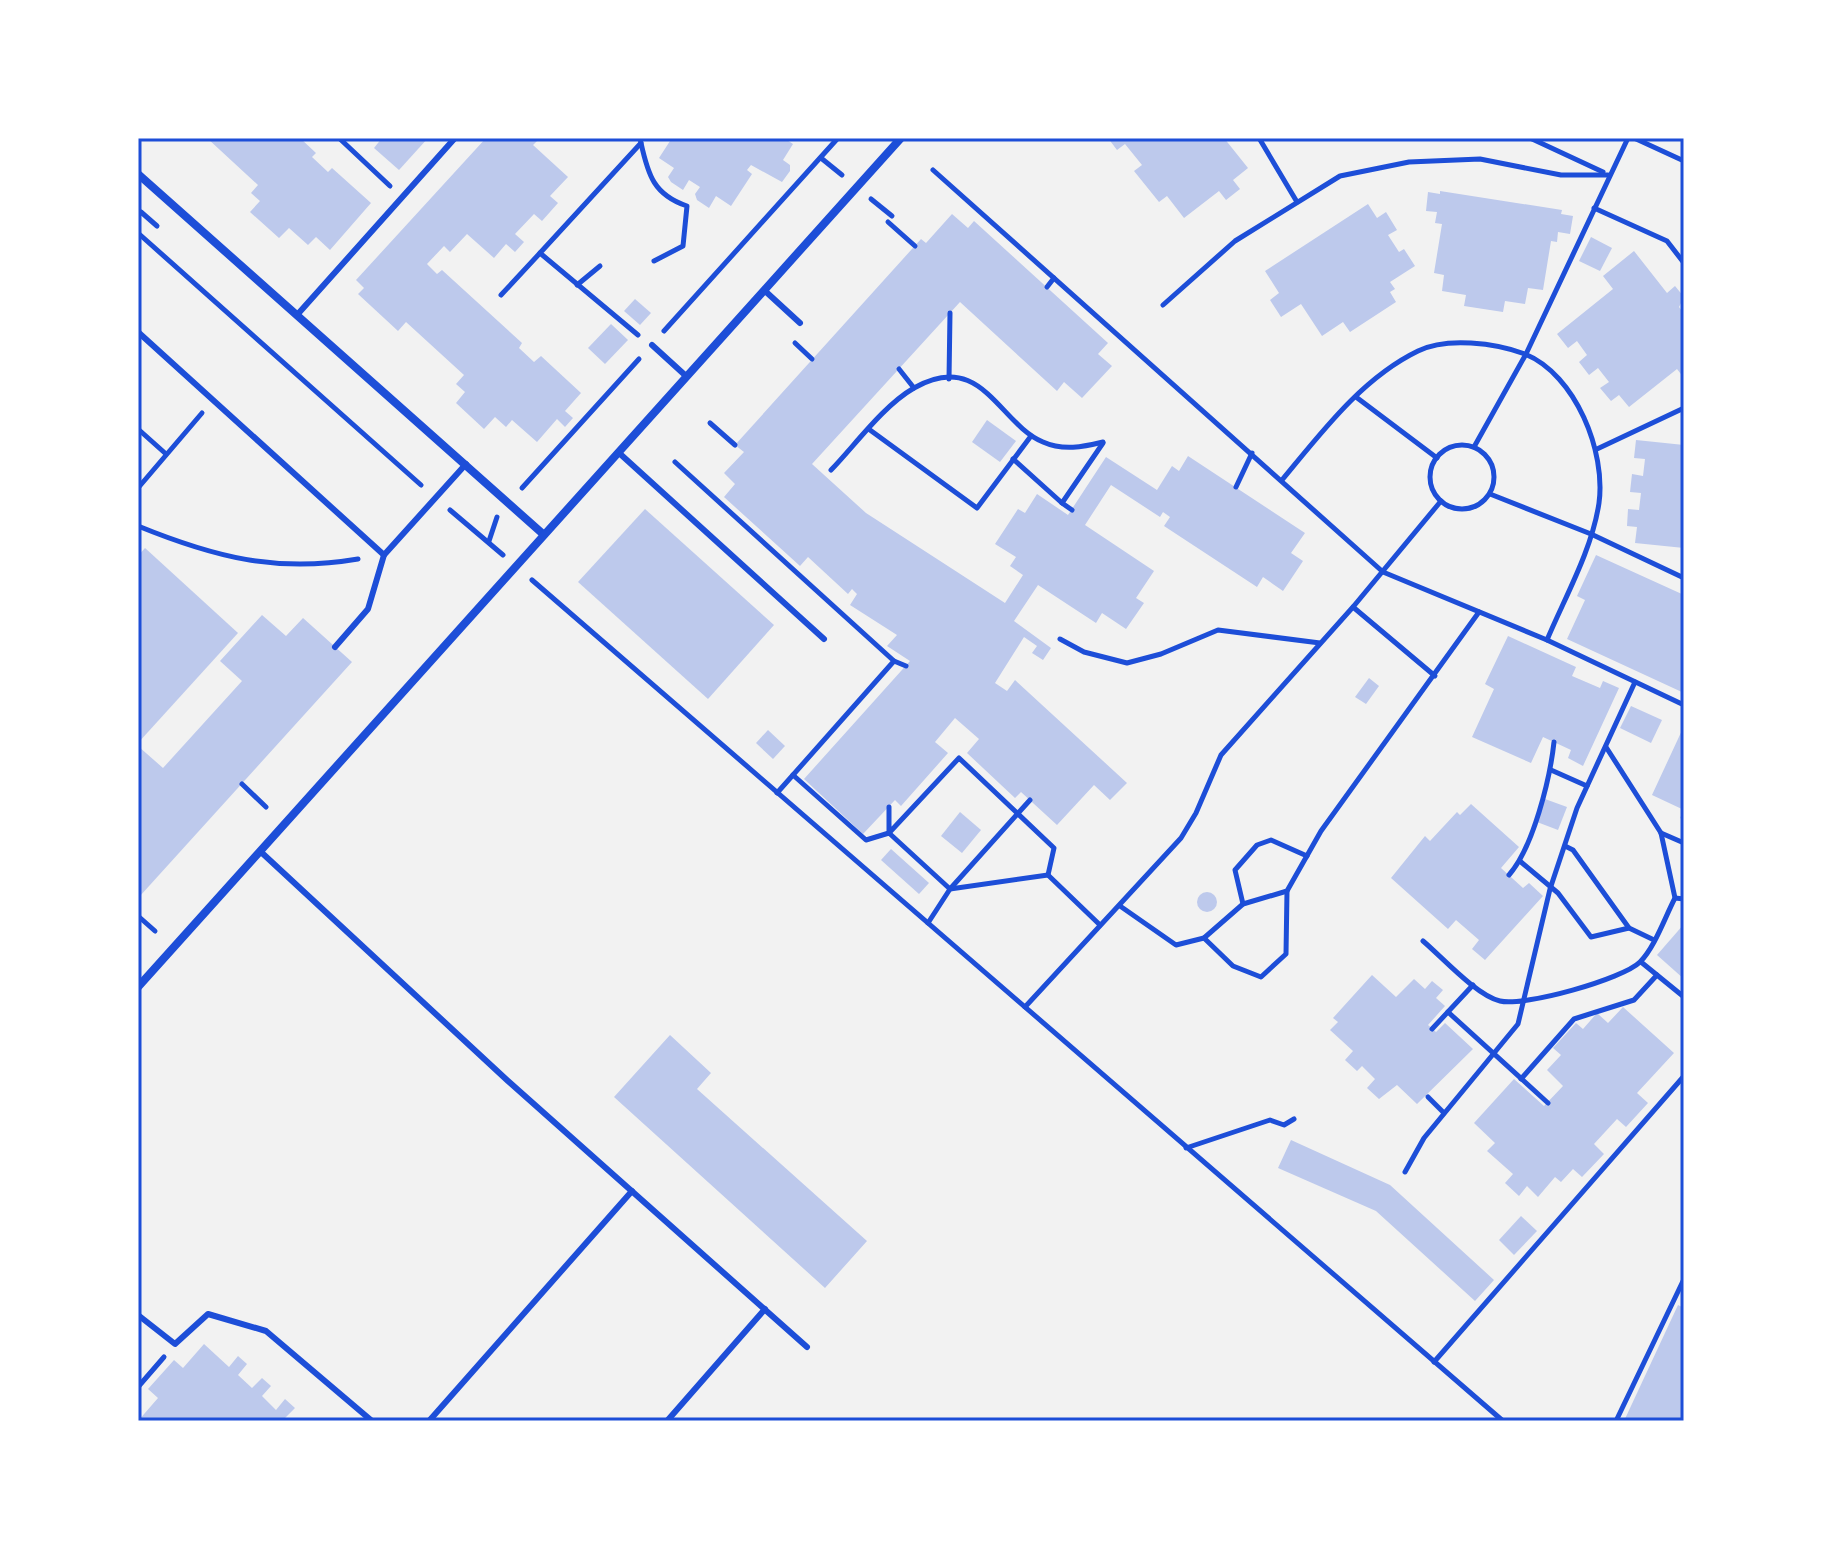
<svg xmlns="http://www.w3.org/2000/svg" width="1822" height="1559" font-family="Poppins,sans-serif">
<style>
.building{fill:#bdc9ec}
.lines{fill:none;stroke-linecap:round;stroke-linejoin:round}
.path{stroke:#1d4ed8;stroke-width:5}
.service{stroke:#1d4ed8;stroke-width:6}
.minor{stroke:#1d4ed8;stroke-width:8}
.neatline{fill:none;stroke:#1d4ed8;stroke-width:3}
</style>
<rect width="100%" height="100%" fill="#f2f2f2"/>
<g class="building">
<polygon points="207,138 300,138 316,153 312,157 328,172 332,168 371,203 330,250 316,237 308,245 289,228 279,238 250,212 260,201 251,193 258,185"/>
<polygon points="382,138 428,138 399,170 374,148"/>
<polygon points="486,138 540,138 533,145 568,177 550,196 558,203 542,221 534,214 515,234 524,242 515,252 506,244 494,258 467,234 450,252 444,246 427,264 437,274 442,270 522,343 519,348 534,362 541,356 581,393 565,411 573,418 565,427 557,419 537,442 512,420 506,427 495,417 484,429 456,403 465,392 456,384 464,375 406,322 398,331 358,294 364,288 356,280"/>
<polygon points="666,138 784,138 793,144 783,160 790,165 790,171 782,182 751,165 747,170 752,174 731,206 716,196 709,208 697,200 695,194 700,187 689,180 683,190 671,182 668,177 674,168 659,158 670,141"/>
<polygon points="1108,138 1224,138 1248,168 1233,180 1240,189 1226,200 1219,191 1184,218 1167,196 1159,202 1134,171 1142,165 1125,144 1117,150"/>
<polygon points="1440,191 1562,210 1561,214 1573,216 1570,234 1558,232 1557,242 1551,241 1543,290 1528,288 1525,304 1505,301 1503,312 1464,306 1466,295 1442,291 1444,275 1434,273 1442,224 1435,223 1437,212 1426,211 1428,192 1440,194"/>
<polygon points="1368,204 1377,218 1386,212 1397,230 1388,235 1399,252 1404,249 1415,266 1390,282 1395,289 1390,292 1396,302 1350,332 1343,322 1322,336 1301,304 1281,317 1270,300 1279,293 1265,271"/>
<polygon points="952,214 968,228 974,221 1108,343 1098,354 1112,366 1082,398 1064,382 1057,391 960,302 812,464 866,513 1005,603 1023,575 1010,566 1016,557 995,544 1018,509 1025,513 1037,494 1068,515 1106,457 1157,490 1172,466 1179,471 1188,456 1305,533 1291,553 1303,561 1283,591 1263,577 1257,587 1164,526 1170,517 1163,512 1160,517 1111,485 1085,525 1154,571 1136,598 1144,603 1126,629 1102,613 1096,623 1038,585 1014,621 1051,648 1043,660 1032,653 1037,646 1024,637 995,683 1007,691 1015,680 1127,783 1110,800 1094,785 1057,825 1021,792 1015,798 967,753 979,739 955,718 935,742 948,753 901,806 895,800 863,834 804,779 910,661 887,646 897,635 850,605 857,594 852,589 848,594 808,557 800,566 724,497 735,484 724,473 744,452 735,445 921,239 926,243"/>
<polygon points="1591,237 1612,248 1600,271 1579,261"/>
<polygon points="1634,251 1667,293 1675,286 1684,297 1679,307 1684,314 1684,378 1677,369 1629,407 1619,395 1611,401 1600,388 1609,382 1598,368 1589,375 1579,362 1587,355 1577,341 1568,348 1557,334 1613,289 1603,276"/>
<polygon points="635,299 651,313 640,325 624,311"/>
<polygon points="611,324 628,340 605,364 588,348"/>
<polygon points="987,420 1016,441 1000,462 972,442"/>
<polygon points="1636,440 1684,445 1684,548 1635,543 1637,527 1627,526 1628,509 1639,510 1641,493 1630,492 1632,474 1643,476 1645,459 1634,458"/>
<polygon points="645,509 774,625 708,699 578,582"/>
<polygon points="145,548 238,633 138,743 138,556"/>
<polygon points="1596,555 1684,595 1684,693 1567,639 1585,600 1577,596"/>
<polygon points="262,615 286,636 303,618 352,662 140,896 138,746 163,768 242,681 220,661"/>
<polygon points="1508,636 1576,667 1572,676 1600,688 1603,681 1619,688 1583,766 1568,758 1571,750 1543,737 1531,763 1472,737 1494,689 1485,684"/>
<polygon points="1369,678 1379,686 1366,704 1355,697"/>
<polygon points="1631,706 1662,720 1651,743 1620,728"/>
<polygon points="1684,726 1684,820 1680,818 1684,810 1652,795"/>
<polygon points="768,730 785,746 773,759 756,743"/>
<polygon points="1545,799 1567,807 1558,830 1537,822"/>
<polygon points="1471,804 1519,847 1501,868 1523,888 1529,883 1543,896 1485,960 1472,949 1479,940 1456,920 1448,929 1391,878 1425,836 1430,841 1457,812 1460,815"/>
<polygon points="960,812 981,830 962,853 941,836"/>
<polygon points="891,849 929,883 919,894 881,860"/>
<circle cx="1207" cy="902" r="10"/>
<polygon points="1684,924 1684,979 1657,955"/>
<polygon points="1372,975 1396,997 1414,979 1425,989 1432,981 1443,990 1436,998 1445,1006 1428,1025 1436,1032 1445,1023 1473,1049 1417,1104 1397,1085 1379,1099 1367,1088 1375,1079 1362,1066 1357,1071 1345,1060 1353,1051 1330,1030 1338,1022 1333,1018"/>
<polygon points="1623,1007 1674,1053 1637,1093 1648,1103 1626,1127 1617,1119 1594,1144 1604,1154 1582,1177 1573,1169 1561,1182 1555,1177 1538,1197 1527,1186 1519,1196 1505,1183 1513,1174 1487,1151 1495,1143 1474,1123 1514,1079 1544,1106 1563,1086 1547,1070 1561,1055 1553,1048 1576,1023 1583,1029 1597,1013 1608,1023"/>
<polygon points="670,1035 711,1073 697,1089 867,1241 825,1288 614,1097"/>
<polygon points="1291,1140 1390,1185 1494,1280 1475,1301 1376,1211 1278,1168"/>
<polygon points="1521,1216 1537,1231 1514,1255 1499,1240"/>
<polygon points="1678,1305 1684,1308 1684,1421 1624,1421"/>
<polygon points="204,1344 229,1367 238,1356 247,1364 238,1375 252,1388 262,1378 271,1386 262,1396 276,1410 285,1399 295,1408 285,1418 289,1421 138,1421 158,1398 148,1389 174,1360 183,1368"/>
</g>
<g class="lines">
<g class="path">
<polyline points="339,138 390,186"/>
<polyline points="1259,138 1297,202"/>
<polyline points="1530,138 1603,172"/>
<polyline points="1634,138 1684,161"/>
<path d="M641,143c7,32 13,52 46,63l-4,40 -29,15"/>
<polyline points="821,158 842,175"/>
<polyline points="933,170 1383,572 1547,640 1684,705"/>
<polyline points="871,199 892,216"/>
<polyline points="1594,208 1667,241 1684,263"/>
<polyline points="138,216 141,212 157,226"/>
<polyline points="888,222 915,246"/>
<polyline points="138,233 421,485"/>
<polyline points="577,285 600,266"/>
<polyline points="1047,287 1054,278"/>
<polyline points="501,295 540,253"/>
<polyline points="1163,305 1235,241 1340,176 1409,162 1480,159 1561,175 1608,175"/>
<polyline points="664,331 838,138"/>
<polyline points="638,335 540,253 641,143 640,138"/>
<polyline points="795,343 812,359"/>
<polyline points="899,369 914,388"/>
<polyline points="949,379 950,313"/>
<polyline points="1356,397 1437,458"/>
<polyline points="710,423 735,445"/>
<polyline points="138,429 166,454"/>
<polyline points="870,430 977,508 1031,436"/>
<circle cx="1462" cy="477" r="32"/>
<polyline points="1474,447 1526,354 1628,138"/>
<polyline points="1597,449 1684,408"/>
<polyline points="1013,459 1062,503"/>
<polyline points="675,462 894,661 777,793"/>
<path d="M831,470c25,-26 52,-64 83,-82 68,-39 85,36 129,54 20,9 40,5 60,0"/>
<path d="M1282,480c39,-47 80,-102 136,-129 16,-8 36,-9 53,-8 17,1 38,5 54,11 51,21 81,98 74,149 -7,47 -34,94 -52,137"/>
<polyline points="1236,487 1252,453"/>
<polyline points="138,488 202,413"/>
<polyline points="522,488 639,359"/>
<polyline points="1490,494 1591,534 1684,578"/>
<polyline points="450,510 503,555"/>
<polyline points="1072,510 1062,503 1103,443"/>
<path d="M138,526c76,31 138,47 220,33"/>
<polyline points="489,541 497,517"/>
<polyline points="532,580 1503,1421"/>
<polyline points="1353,607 1435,676"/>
<polyline points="1060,639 1084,652 1127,663 1161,654 1218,630 1320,643"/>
<polyline points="894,661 906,666"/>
<polyline points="1551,770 1587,786"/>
<polyline points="793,775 866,840 889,833 950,889 1048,875 1100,925"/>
<polyline points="242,784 266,807"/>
<polyline points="889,807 889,833 959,758 1054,848 1048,875"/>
<polyline points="1661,833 1684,843"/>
<polyline points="1565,846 1573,850 1629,928 1652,939"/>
<polyline points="1521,862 1558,893 1591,937 1629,928"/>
<path d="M1509,875c24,-27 41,-96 45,-133"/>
<polyline points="1675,898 1684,899"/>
<polyline points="1243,904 1235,870 1257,845 1271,840 1307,856"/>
<polyline points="1120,906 1176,945 1204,938 1243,904 1287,891 1321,831 1479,612"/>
<polyline points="138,916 155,931"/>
<polyline points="928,923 950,889 1030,800"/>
<polyline points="1204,938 1233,966 1261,977 1286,954 1287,891"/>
<path d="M1423,941c19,16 54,55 77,60 24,6 123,-22 140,-39 15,-15 25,-45 35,-64l-14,-65 -55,-86"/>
<polyline points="1641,962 1684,997"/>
<polyline points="1025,1007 1181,838 1196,813 1221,755 1353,607 1441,501"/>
<polyline points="1448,1012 1548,1103"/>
<polyline points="1432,1029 1473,985"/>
<polyline points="1521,1079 1574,1019 1634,1000 1657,975"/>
<polyline points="1428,1097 1444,1113"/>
<polyline points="1186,1148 1270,1120 1284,1125 1294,1119"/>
<polyline points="1405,1172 1424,1138 1518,1024 1550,889 1577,808 1635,682"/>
<polyline points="1434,1362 1684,1076"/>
<polyline points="138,1387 164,1357"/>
<polyline points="1616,1421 1684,1279"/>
</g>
<g class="service">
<polyline points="764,290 800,323"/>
<polyline points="297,315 455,138"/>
<polyline points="138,332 384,555 466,464"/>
<polyline points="652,345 686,376"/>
<polyline points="618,452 824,639"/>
<polyline points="335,647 368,609 384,555"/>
<polyline points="261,852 508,1081 807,1347"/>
<polyline points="138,1315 175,1344 208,1314 266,1331 372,1421"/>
<polyline points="429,1421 632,1191"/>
<polyline points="667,1421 765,1309"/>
</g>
<g class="minor">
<polyline points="138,174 543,534"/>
<polyline points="138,987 901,138"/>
</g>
</g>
<rect width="1822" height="1559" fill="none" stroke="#ffffff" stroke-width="280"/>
<rect x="140" y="140" width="1542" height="1279" class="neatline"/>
</svg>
